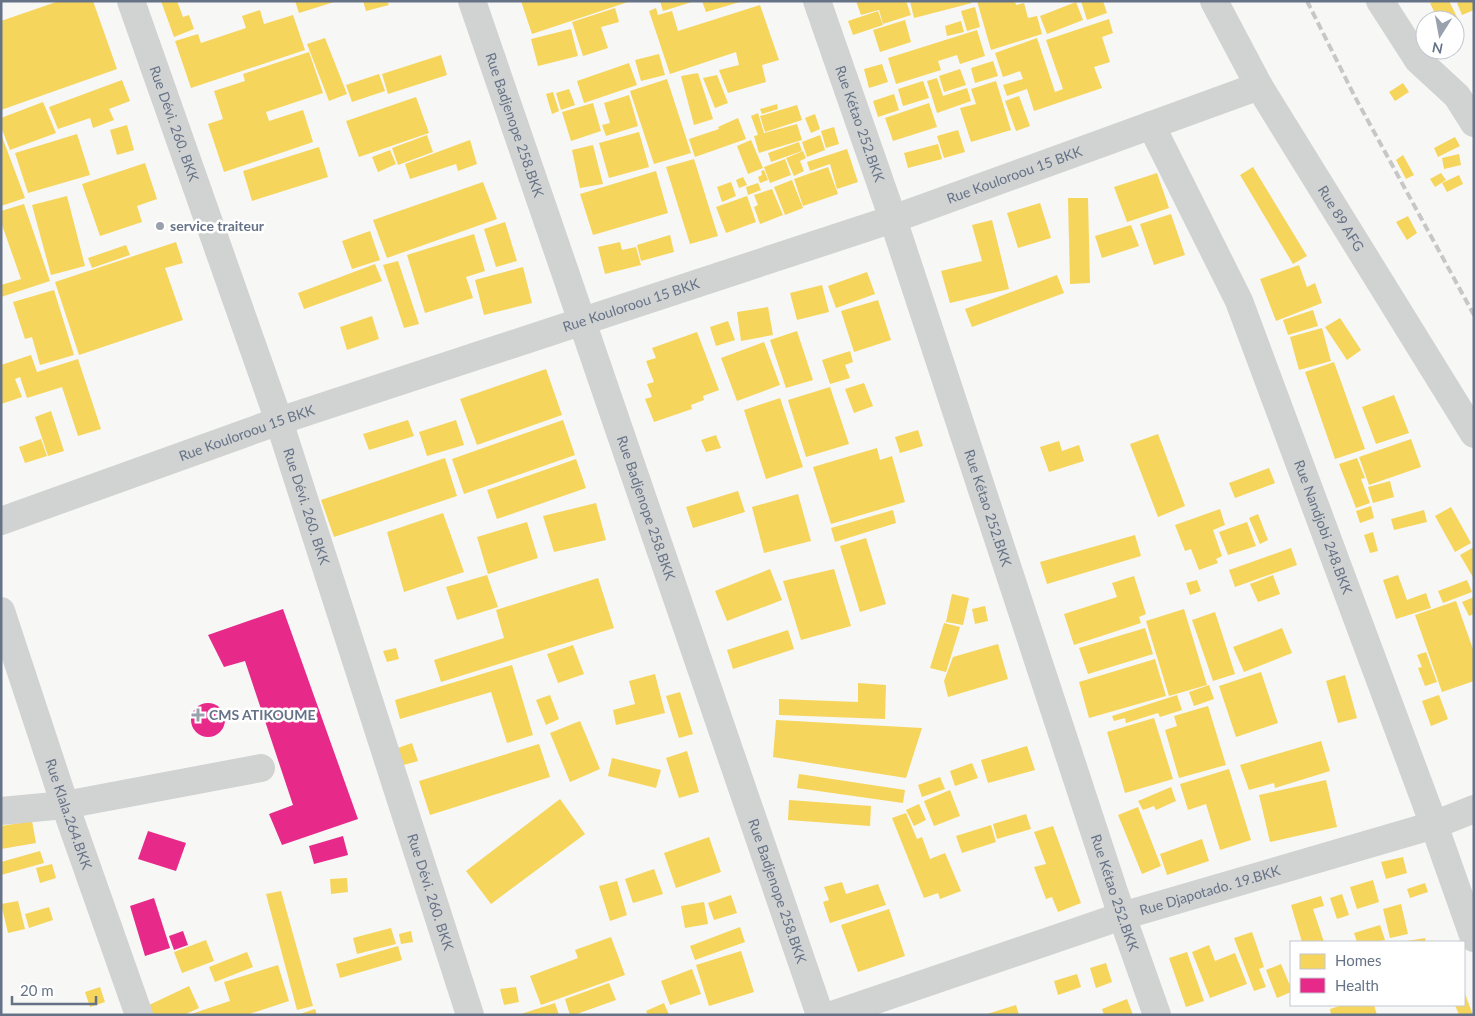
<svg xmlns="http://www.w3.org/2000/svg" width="1475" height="1016" font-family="Lato,sans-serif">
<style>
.homes{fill:#f6d55c}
.health{fill:#e7298a}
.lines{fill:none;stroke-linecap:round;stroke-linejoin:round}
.minor{stroke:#d1d2d2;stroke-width:28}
.rail{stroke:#c7c7c8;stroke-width:4;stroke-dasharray:8 4;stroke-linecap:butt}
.poi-dot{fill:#99a1ae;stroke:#fff;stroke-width:2}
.labels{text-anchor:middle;stroke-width:5;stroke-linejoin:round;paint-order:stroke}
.street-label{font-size:14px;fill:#667387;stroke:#fff}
.poi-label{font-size:14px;font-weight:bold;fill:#667387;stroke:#fff;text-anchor:start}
</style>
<rect width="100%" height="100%" fill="#f7f7f6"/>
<g class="homes">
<polygon points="59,1 93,1 117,69 1,110 1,21"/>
<polygon points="161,1 177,1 183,17 189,15 194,29 174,37"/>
<polygon points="295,1 334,1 334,2 299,13"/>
<polygon points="363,1 387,1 389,5 366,11"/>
<polygon points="521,1 628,1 628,2 532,34"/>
<polygon points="660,1 692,1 692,2 663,11"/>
<polygon points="702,1 739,1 740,2 706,12"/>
<polygon points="856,1 906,1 911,15 883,24 879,10 861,15"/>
<polygon points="910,1 971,1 972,3 914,18"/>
<polygon points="977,1 1015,1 1016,5 1024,3 1028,18 1037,16 1042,34 991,50"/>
<polygon points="1081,1 1103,1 1107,13 1087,20"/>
<polygon points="1435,1 1449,1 1458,19 1438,20 1430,3"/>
<polygon points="1462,1 1474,1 1474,10 1462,15 1457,3"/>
<polygon points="1076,2 1083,20 1047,34 1040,16"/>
<polygon points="760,5 779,60 762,65 766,82 728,93 719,70 739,65 736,52 670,74 649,11 656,8 658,15 672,11 678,31"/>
<polygon points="975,7 980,27 967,31 961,11"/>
<polygon points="615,8 619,22 601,27 608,48 583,56 572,22"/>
<polygon points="260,10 264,24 293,15 305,50 191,88 175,41 198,34 201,43 246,28 242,16"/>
<polygon points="878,11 883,25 853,35 848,21"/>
<polygon points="1109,19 1113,33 1102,37 1110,62 1094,67 1102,88 1034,111 1027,89 1007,96 1003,85 1023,79 1020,71 1003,77 995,53 1037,38 1055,92 1063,89 1046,40"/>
<polygon points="905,20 911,42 880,52 873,30"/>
<polygon points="961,21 964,32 947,36 945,26"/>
<polygon points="571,29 578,56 538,66 531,39"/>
<polygon points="977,30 985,56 960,64 957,55 938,61 941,70 896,84 888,58"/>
<polygon points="325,38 347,94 329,101 307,44"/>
<polygon points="309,52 323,93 266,112 269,121 303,110 313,142 224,172 208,124 223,119 214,91 245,81 243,74"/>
<polygon points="659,54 665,75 641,81 635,60"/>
<polygon points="441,55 447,75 388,94 382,74"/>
<polygon points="993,61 998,76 975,83 971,68"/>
<polygon points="629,63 637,85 584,103 577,81"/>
<polygon points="882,64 888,82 869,88 864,69"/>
<polygon points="960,69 966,85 944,92 939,76"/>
<polygon points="698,73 713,119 694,125 681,76"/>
<polygon points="379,74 385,91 352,102 346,85"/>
<polygon points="717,75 728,103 715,108 703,78"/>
<polygon points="937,78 943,96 967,88 971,101 937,113 927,81"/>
<polygon points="667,79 691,153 654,164 630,91"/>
<polygon points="122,80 130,101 109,109 114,120 93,128 90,118 58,129 49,107"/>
<polygon points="923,81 929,98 903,106 898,89"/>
<polygon points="996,81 1011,130 971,142 960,108 976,104 971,89"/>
<polygon points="1403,83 1409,92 1395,101 1389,92"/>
<polygon points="569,89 575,105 561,110 556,93"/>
<polygon points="553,92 559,111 552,114 546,94"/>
<polygon points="894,94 899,110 878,117 873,101"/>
<polygon points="629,95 638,126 606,136 602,125 610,123 604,103"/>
<polygon points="1019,96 1030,126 1016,131 1005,101"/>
<polygon points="416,97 429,133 359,157 346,121"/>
<polygon points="43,102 56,133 10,150 1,127 1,118"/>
<polygon points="593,103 601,131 571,141 562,112"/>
<polygon points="929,103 937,127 893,141 885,118"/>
<polygon points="777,104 778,109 762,114 760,109"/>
<polygon points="797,105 802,120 765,132 760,116"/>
<polygon points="758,113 764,133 797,124 802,140 759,153 754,136 758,135 751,116"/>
<polygon points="815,114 820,129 811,133 805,118"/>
<polygon points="738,118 746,139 695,157 689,139 719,129 718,127"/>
<polygon points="127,125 134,150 117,155 110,130"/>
<polygon points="834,127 839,144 826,148 821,131"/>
<polygon points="958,130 965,152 944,158 937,136"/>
<polygon points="639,132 649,167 609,178 599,143"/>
<polygon points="1,134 25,198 1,206"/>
<polygon points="77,134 90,175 28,193 15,153"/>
<polygon points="427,135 433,152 398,165 392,148"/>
<polygon points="820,135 825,150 807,157 802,142"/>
<polygon points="1455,137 1460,146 1438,157 1434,148"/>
<polygon points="470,140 477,164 458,171 456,164 410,179 405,164"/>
<polygon points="751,140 763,168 748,174 737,146"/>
<polygon points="799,142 802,151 771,162 768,153"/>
<polygon points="938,144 942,159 908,168 904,153"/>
<polygon points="593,145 603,184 580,188 572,150"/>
<polygon points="319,147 328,177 252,201 243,171"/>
<polygon points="847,149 858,182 837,189 830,164 810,171 807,162"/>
<polygon points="390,150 396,164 378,172 372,157"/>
<polygon points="803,151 806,158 800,161 804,171 794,176 786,158"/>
<polygon points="1459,154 1461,165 1444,169 1442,158"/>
<polygon points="1403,155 1414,175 1406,179 1396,160"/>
<polygon points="694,159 718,236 690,244 666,167"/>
<polygon points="785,159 791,175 770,183 764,167"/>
<polygon points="145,163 157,199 137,206 142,222 100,236 82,184"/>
<polygon points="828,167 838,194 803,206 794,179"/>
<polygon points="1253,167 1307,256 1293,264 1240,175"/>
<polygon points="764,170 768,180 760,183 758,177 762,175 761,171"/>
<polygon points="656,171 668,213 593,235 580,194"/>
<polygon points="1157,173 1169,208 1127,222 1114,187"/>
<polygon points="1441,173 1446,180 1435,187 1430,179"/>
<polygon points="1459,175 1463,184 1447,192 1442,183"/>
<polygon points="743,177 747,185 739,188 736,180"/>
<polygon points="792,180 803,208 785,215 774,187"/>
<polygon points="483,182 497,219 387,258 373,220"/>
<polygon points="731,182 736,196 722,202 717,187"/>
<polygon points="758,183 761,190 748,195 746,187"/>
<polygon points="772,189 783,215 760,224 754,207 758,205 754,195"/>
<polygon points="67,196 85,266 51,275 32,205"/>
<polygon points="747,196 756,222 726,233 716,207"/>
<polygon points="1068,198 1088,198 1090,283 1070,284"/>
<polygon points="1040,203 1051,238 1018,248 1007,213"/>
<polygon points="24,204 50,281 1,297 1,285 21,279 1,222 1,211"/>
<polygon points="1171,214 1185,255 1154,265 1140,224"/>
<polygon points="1408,216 1417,233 1407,240 1396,222"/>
<polygon points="992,220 1009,289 950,303 941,271 982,261 972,225"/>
<polygon points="505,222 517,261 496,267 484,229"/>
<polygon points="1131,225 1139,246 1102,258 1095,236"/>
<polygon points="370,231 380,260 352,269 342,241"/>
<polygon points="474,234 485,271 466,277 473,298 425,313 407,255"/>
<polygon points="670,235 674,252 641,261 637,245"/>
<polygon points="176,242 183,263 165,268 183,320 79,355 55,282"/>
<polygon points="620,242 622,250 636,247 641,265 605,274 598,247"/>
<polygon points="126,245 130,255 92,268 88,258"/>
<polygon points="398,261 419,324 404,328 383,265"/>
<polygon points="375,264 382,281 304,309 298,293"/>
<polygon points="1299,265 1307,287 1315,283 1322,303 1276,321 1260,279"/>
<polygon points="523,267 532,303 484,315 475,280"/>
<polygon points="867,272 875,294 836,308 828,286"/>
<polygon points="1057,275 1064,293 972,327 965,309"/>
<polygon points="822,285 829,312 797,320 790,293"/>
<polygon points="54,290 74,355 40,365 32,337 25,339 13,302"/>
<polygon points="878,300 891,340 854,352 841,311"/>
<polygon points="768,307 773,335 741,341 737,312"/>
<polygon points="1313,310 1318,326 1288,335 1283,320"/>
<polygon points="372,316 379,339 347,350 340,327"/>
<polygon points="1340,318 1361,350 1347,360 1325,327"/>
<polygon points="728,321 735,340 716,346 710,327"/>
<polygon points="1322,328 1331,361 1299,370 1290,337"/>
<polygon points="797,331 813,380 786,388 770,340"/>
<polygon points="697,332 719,390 703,396 704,400 691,405 692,409 654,422 645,399 652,397 647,384 654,382 646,361 656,358 652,348"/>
<polygon points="764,342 780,385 737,401 721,358"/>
<polygon points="850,351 853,362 845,365 850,378 830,384 822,360"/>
<polygon points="31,355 37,372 78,359 101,429 78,436 62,387 27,398 20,377 15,379 22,397 1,404 1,365"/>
<polygon points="1334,362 1365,449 1335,459 1305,372"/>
<polygon points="546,369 562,415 477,445 460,399"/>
<polygon points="864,383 873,406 854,413 845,389"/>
<polygon points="830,387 849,444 806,457 788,400"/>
<polygon points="1394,395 1409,433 1376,444 1362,407"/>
<polygon points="780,398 803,467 766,479 744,410"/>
<polygon points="51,411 64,451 48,456 35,417"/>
<polygon points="408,420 414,436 369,450 363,434"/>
<polygon points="456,420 464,445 427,456 419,432"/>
<polygon points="563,420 575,455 464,494 452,459"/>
<polygon points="918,430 923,446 900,453 895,437"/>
<polygon points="1158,434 1185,506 1158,517 1130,444"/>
<polygon points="716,435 721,448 706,452 701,440"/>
<polygon points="41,439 47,456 25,463 19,447"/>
<polygon points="1411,439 1421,467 1369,485 1359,457"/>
<polygon points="1059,441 1062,451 1079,445 1084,461 1049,472 1040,447"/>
<polygon points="877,448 880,460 892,456 905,502 831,524 813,467"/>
<polygon points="445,458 457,496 334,537 321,500"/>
<polygon points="1357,458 1365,478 1361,479 1370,503 1356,508 1339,464"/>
<polygon points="576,459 586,488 497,519 487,490"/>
<polygon points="1269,468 1275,483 1235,498 1229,483"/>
<polygon points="1390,481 1394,497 1373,503 1368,487"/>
<polygon points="738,491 745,512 693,528 686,507"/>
<polygon points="798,494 811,541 764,553 752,507"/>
<polygon points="596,503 606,540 554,552 543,516"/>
<polygon points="1371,506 1374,518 1360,523 1356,511"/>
<polygon points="1451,507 1471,543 1455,552 1435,516"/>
<polygon points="1220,509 1225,525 1213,530 1222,556 1216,559 1218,563 1199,570 1191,549 1185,551 1175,525"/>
<polygon points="893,510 896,523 835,542 831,528"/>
<polygon points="1424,510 1427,522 1394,530 1391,519"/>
<polygon points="443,513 464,572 404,592 387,532"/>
<polygon points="1258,514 1268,540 1260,544 1249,518"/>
<polygon points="527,522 538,558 488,574 477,537"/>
<polygon points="1247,522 1256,546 1228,555 1219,532"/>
<polygon points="1373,532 1378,551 1370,553 1364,535"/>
<polygon points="1135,535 1141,556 1047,584 1040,562"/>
<polygon points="866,538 886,604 860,612 840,546"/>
<polygon points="1474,547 1474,579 1460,555"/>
<polygon points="1291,548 1297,565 1235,587 1229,570"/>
<polygon points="770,569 782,600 727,621 715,591"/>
<polygon points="834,569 851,626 801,640 783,581"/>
<polygon points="487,575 498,607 457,620 446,587"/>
<polygon points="1273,575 1280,594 1258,602 1250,584"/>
<polygon points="1398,575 1407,600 1426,593 1431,608 1396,619 1383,580"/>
<polygon points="1134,576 1146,614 1139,617 1141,623 1074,645 1064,614 1117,597 1112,583"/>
<polygon points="598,578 614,628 441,682 434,660 504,638 496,610"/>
<polygon points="1197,580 1201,591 1190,595 1186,583"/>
<polygon points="1467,580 1472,592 1443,603 1438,591"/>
<polygon points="952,594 969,598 963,625 946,622"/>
<polygon points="1474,597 1474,614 1469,616 1462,602"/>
<polygon points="1456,601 1474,652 1474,681 1442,692 1415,615"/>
<polygon points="985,606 988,621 975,624 972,609"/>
<polygon points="1184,609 1207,685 1169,696 1146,621"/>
<polygon points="1215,612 1235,674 1213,681 1192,620"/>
<polygon points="944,623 960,627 946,672 930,668"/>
<polygon points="1145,628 1153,654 1088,674 1079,648"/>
<polygon points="1282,628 1292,653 1244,672 1233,647"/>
<polygon points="788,630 794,649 733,669 727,650"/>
<polygon points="998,644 1008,679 948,697 944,681 953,657"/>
<polygon points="573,645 584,674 558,683 547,654"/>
<polygon points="396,648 399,659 387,662 383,651"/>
<polygon points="1426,652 1437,682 1425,686 1418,668 1422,667 1417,655"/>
<polygon points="1155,659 1166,696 1089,718 1079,682"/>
<polygon points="512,665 533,735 507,743 491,692 400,719 395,700"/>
<polygon points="1261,672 1278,723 1236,737 1219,686"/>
<polygon points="655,674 665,713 616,725 613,710 635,704 629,681"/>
<polygon points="1345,675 1357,718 1338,723 1326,681"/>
<polygon points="858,683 886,685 885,719 779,715 779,699 858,702"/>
<polygon points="1209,685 1214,699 1194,706 1189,692"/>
<polygon points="680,692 693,734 679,738 666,696"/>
<polygon points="550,695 559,719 546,725 536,700"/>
<polygon points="1177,695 1182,710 1160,717 1158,713 1126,723 1125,718 1114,721 1112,716"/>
<polygon points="1439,695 1448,719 1431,726 1422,701"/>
<polygon points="1208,706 1226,765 1179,778 1165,730 1177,726 1174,716"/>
<polygon points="1154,718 1173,779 1125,793 1107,732"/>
<polygon points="776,720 922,728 906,778 773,757"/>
<polygon points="580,721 600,769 570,782 550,733"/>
<polygon points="1321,741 1330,771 1275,788 1274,783 1249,790 1240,765"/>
<polygon points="412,743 418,761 400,766 395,749"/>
<polygon points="539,744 550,777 430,815 419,781"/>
<polygon points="1027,746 1035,770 988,783 981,760"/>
<polygon points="687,751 699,792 679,798 666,758"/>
<polygon points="612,758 661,770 656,788 608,776"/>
<polygon points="972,763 978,778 955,786 950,771"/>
<polygon points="1229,769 1251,840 1220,850 1206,804 1188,810 1180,784"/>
<polygon points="799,774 905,790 903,803 797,788"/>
<polygon points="940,777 945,789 922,797 918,785"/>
<polygon points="1326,780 1337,827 1270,842 1259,795"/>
<polygon points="1171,787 1176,801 1156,810 1154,806 1143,810 1138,801"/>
<polygon points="950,790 960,816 934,826 924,801"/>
<polygon points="560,799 585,834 491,904 466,871"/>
<polygon points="789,800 871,806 870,826 788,820"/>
<polygon points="919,804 926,820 914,826 906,810"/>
<polygon points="1138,807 1161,866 1142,874 1118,815"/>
<polygon points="906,813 917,839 922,837 930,859 945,853 961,891 940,899 938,893 924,898 892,818"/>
<polygon points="1026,814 1031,829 997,839 993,824"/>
<polygon points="32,821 36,843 1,849 1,826"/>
<polygon points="991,825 996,842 962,853 956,836"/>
<polygon points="1053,826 1081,903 1058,912 1052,897 1046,899 1034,867 1046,864 1034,832"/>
<polygon points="709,837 721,872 676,888 664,853"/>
<polygon points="1202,839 1209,861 1167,875 1160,854"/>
<polygon points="40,851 44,863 1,875 1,862"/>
<polygon points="1403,857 1407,873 1386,879 1381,862"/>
<polygon points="52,864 56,878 40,883 36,868"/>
<polygon points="654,869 663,894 633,903 625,879"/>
<polygon points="347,878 348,892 331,894 330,879"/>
<polygon points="1373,880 1379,902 1357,909 1350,887"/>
<polygon points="617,881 627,915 610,921 599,886"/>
<polygon points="842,882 846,894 878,884 886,905 830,923 823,902 829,900 824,887"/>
<polygon points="1425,883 1428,892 1410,898 1407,889"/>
<polygon points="281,891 313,1006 297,1010 266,894"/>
<polygon points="1342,894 1349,915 1337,919 1330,898"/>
<polygon points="731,895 737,913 714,920 708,903"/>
<polygon points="1321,896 1324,906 1313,909 1324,942 1302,942 1291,905"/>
<polygon points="18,901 25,929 8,933 1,904"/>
<polygon points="704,902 708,924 685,928 681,906"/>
<polygon points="1401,904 1408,934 1390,938 1383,909"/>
<polygon points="49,907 53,920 29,928 25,914"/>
<polygon points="889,909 905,956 858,972 841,925"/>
<polygon points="1380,925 1385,940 1376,942 1357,942 1354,933"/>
<polygon points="740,927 745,942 695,960 690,946"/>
<polygon points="391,928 396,944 357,954 353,938"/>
<polygon points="411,931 413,942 401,944 399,934"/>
<polygon points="1252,932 1264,967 1259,969 1266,987 1254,991 1234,938"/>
<polygon points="611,937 625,975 541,1005 530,976 578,958 575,950"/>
<polygon points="1425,938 1426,942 1407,942 1407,941"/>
<polygon points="206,940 214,961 182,973 174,952"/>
<polygon points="1209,945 1215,961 1235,953 1247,984 1210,998 1192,952"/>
<polygon points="398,946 402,960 340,978 336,964"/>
<polygon points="741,951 754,992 709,1006 696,965"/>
<polygon points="247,952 253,967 215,982 209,967"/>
<polygon points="1187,952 1204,1001 1186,1007 1169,958"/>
<polygon points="1106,963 1112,982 1096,988 1090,968"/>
<polygon points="1281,964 1291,988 1291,992 1277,998 1266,970"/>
<polygon points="278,965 289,1001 246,1015 188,1015 230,1001 224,982"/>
<polygon points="692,969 701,994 670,1005 661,981"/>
<polygon points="1077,974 1081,987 1058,995 1054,981"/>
<polygon points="609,983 616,1000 574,1015 570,1015 565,999"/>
<polygon points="189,986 199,1008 184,1015 151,1015 147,1006"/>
<polygon points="100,987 105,1002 90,1007 85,992"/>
<polygon points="516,987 519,1002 504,1005 500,989"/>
<polygon points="1464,991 1473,1015 1459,1015 1455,1005 1464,1005"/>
<polygon points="1127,999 1133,1015 1104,1015 1102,1009"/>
<polygon points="555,1003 559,1015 521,1015 521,1014"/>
<polygon points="664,1003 669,1015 648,1015 646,1011"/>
<polygon points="1016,1005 1019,1015 987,1015 987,1014"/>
<polygon points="1343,1005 1374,1005 1377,1015 1331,1015 1330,1009"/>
<polygon points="315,1009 317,1015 300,1015 300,1014"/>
</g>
<g class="health">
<polygon points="283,609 358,819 282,845 269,814 293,805 245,661 224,667 208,635"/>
<circle cx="208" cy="720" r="17"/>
<polygon points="148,831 186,843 176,871 138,859"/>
<polygon points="343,836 348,855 314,864 309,846"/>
<polygon points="154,898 170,948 145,956 130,906"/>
<polygon points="183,931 188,945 174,950 169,936"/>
</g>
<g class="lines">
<g class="minor">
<path id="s1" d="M131,1l148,420 191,594"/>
<path id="s2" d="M472,1l348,1014"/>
<path id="s3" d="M817,1l76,218 229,697 35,99"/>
<path id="s4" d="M1214,1l45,85 215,348"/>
<polyline points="1380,1 1418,60 1457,96 1474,123"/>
<path id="s5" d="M1151,125l88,176 195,524 40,113"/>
<path id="s6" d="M1,521l278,-100 614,-202 366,-133"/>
<path id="s7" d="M1,611l64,194 74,210"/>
<polyline points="1,811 65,805 261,768"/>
<path id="s8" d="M832,1015l290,-99 312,-91 40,-16"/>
</g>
<polyline class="rail" points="1307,1 1355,97 1474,315"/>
</g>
<g class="poi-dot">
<circle cx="160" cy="226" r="5"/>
<path d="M195.5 707.5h5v5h5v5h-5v5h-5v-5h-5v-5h5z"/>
</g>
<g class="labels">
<g class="street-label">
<text dy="5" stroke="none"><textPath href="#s1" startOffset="130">Rue Dévi. 260. BKK</textPath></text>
<text dy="5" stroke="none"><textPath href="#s3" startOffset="130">Rue Kétao 252.BKK</textPath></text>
<text dy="5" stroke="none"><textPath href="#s2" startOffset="131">Rue Badjenope 258.BKK</textPath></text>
<text dy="5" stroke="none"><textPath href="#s6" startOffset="1071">Rue Kouloroou 15 BKK</textPath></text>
<text dy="5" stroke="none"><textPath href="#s4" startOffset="252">Rue 89 AFG</textPath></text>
<text dy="5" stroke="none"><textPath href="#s6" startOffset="666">Rue Kouloroou 15 BKK</textPath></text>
<text dy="5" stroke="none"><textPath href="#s6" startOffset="261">Rue Kouloroou 15 BKK</textPath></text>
<text dy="5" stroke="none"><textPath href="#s1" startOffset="535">Rue Dévi. 260. BKK</textPath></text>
<text dy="5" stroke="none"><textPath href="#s2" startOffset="536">Rue Badjenope 258.BKK</textPath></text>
<text dy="5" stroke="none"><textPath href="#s3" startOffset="535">Rue Kétao 252.BKK</textPath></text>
<text dy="5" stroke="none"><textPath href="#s5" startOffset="438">Rue Nandjobi 248.BKK</textPath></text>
<text dy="5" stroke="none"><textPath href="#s7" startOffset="214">Rue Klala.264.BKK</textPath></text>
<text dy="5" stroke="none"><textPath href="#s2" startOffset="941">Rue Badjenope 258.BKK</textPath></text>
<text dy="5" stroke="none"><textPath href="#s8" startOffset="398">Rue Djapotado. 19.BKK</textPath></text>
<text dy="5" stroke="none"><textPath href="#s1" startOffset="940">Rue Dévi. 260. BKK</textPath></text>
<text dy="5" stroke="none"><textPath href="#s3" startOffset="940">Rue Kétao 252.BKK</textPath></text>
</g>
<g class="poi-label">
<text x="170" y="231">service traiteur</text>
<text x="209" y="720">CMS ATIKOUME</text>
</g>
</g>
<rect width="1475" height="1016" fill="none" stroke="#667387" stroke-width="5"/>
<rect x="1290" y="941" width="175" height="65" fill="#ffffff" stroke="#c2c7cf"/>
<rect x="1300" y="954" width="25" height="15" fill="#f6d55c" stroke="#c2c7cf"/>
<text x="1335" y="966" font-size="15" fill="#667387">Homes</text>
<rect x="1300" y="978" width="25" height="15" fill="#e7298a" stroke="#c2c7cf"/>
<text x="1335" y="991" font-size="15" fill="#667387">Health</text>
<g transform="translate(1440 35) rotate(191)"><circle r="24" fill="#ffffff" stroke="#c2c7cf"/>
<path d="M0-4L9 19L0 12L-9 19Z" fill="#99a1ae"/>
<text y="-8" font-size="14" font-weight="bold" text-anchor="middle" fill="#667387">N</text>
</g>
<path d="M12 996v8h84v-8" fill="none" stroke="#667387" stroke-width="2.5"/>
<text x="20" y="996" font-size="15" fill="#667387" stroke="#ffffff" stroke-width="4" paint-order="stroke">20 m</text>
</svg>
